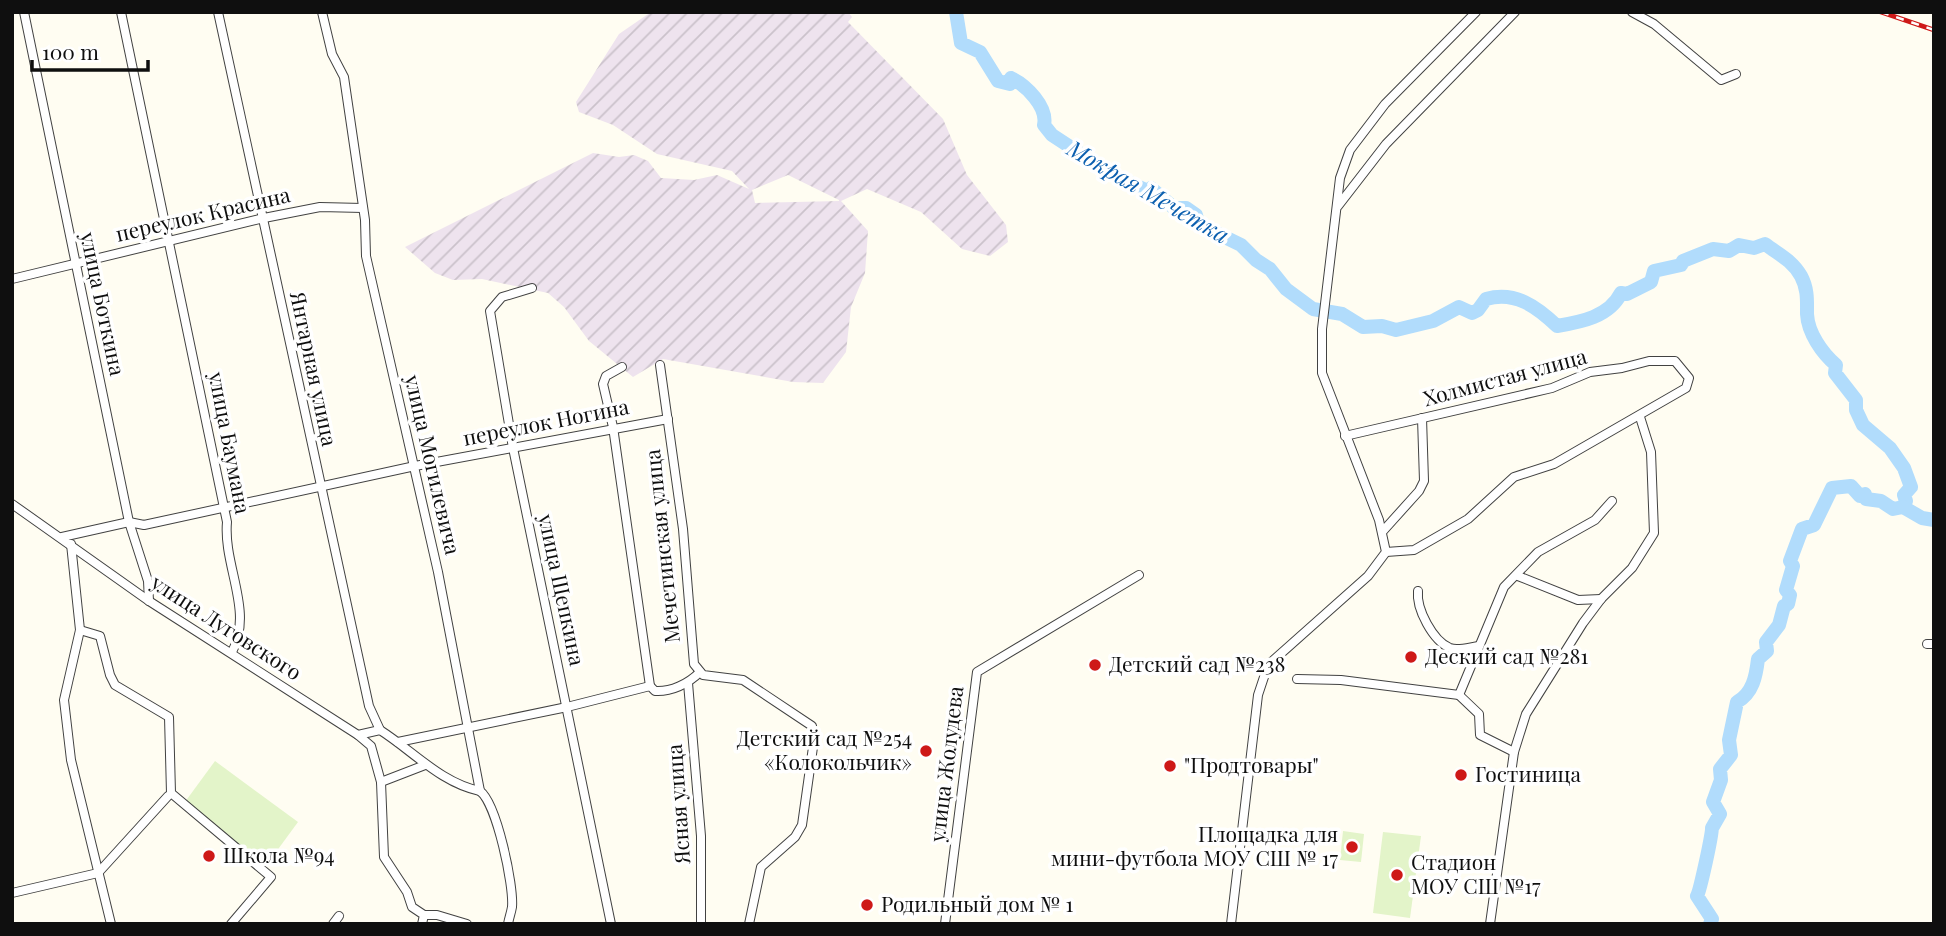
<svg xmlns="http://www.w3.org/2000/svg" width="1946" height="936" font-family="'Playfair Display',serif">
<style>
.industrial{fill:url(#industrial-furrows);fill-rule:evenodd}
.pitch{fill:#e3f4c9}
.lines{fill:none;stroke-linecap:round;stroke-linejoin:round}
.river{stroke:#b1dcfc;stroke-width:14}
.minor-casing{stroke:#424242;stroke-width:10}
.minor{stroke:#fff;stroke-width:8}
.rail-casing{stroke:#ce1918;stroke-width:5}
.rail{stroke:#fff;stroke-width:2.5;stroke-dasharray:8;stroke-linecap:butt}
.poi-dot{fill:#ce1918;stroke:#fff;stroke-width:2.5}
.labels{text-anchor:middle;stroke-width:7;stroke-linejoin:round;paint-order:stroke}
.street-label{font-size:21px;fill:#0f0f0f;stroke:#fff}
.poi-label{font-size:21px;fill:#0f0f0f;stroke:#fff;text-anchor:start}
.water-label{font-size:23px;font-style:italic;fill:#0b5faf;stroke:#fff}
</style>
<defs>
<pattern id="industrial-furrows" width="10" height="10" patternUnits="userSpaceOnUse" patternTransform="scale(1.75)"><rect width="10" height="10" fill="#eee3ee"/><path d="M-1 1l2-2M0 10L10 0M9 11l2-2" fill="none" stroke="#cbc2cb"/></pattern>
</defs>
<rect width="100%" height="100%" fill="#fffdf2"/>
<path class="industrial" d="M651,12h197l4,5 -4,5 95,97 24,56 39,50 2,17 -18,14 -28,-7 -41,-37 -54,-23 -26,12 27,30 -3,42 -14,34 -5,45 -23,31 -30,-1 -130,-23 -30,18 -44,-36 -25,-34 -16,-14 -66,-14 -29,1 -18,-7 -30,-26 188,-94 26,4 15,-2 14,6 13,17 33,2 23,-5 32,14 -17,-18 -75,-17 -44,-29 -34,-13 -3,-10 43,-68zM788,175l51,25v1l-84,2 -3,-13z"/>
<g class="pitch">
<polygon points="215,761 298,822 265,867 182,806"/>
<polygon points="1343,831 1364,834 1361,862 1340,860"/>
<polygon points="1383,832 1421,836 1410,918 1373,913"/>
</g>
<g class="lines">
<g class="river">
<path d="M956,12l5,31 19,9 18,29 12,3 1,-6c15,7 37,29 33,47l8,10 61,40 35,16 3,-3 23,20h12l10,7 2,9 43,21 15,15 14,9 16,20 27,20 29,5 21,13 19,-1 14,4 37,-9 26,-14 13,6 6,-3 8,-11c29,-8 50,7 71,27 24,-4 52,-9 64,-33l6,1 24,-12 3,-11 27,-6 2,-4 30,-12 16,2 10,-6 15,3 11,-4c13,10 27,16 36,32 7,13 6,25 6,38 1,19 15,39 29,51l-1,8 21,27v10l7,15 27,23 14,20 7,19 -7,8 2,6 -3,6 -10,2 -12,-8 -15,-2 -1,-5 -5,2 -9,-10 -19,2 -18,37 -12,4 -12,32 3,5 -7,24 4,5 -2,9 -4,2 -5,19 -13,17 1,9 -9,8c-2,17 -5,34 -21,43l-8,38 2,15 -11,14 1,11 -8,22 7,12 -8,14c1,3 -12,63 -15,68l15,23 -2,5"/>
<polyline points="1903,507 1922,518 1934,520"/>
</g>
<g class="minor-casing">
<g id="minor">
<polyline points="24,12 129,522 148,581 149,601"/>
<path d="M121,12l106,510c-4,44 27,89 5,130"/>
<polyline points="218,12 369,706 380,730"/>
<path d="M322,12l10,42 12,23 21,143 1,36 72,316 42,219c17,13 34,95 32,116 -1,6 -3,11 -4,17"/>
<polyline points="1632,12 1654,24 1721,80 1736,74"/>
<polyline points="1338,206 1386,144 1515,12"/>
<polyline points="12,279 264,218 320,207 363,208"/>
<polyline points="532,288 502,297 490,311 513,448 611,924"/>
<polyline points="660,365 683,529 694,664 703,675 743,680 812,726 814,740 802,825 795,837 761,867 749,924"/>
<polyline points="622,367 606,376 603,384 613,427 650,686"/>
<polyline points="1345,436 1552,388 1590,372 1622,368 1649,361 1675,361 1689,378 1686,388 1554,464 1514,477 1468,519 1414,550 1386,552"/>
<path d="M12,504l137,97 209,134 22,-5c33,21 61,53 100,61"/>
<polyline points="1383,531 1419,491 1424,481 1422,418"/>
<polyline points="62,537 129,522 144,525 415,466 668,419"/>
<polyline points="71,544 80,630 64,700 71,760 111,924"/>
<polyline points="1518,576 1578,600 1601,599"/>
<path d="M1418,591c-2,18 15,50 32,57 8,3 20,-1 29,-2"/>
<polyline points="80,630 100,636 110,675 115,685 169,717 171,793 271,877 231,924"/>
<polyline points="1927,644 1934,644"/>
<polyline points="1297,679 1341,680 1459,695 1504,587 1538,552 1595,520 1612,501"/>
<polyline points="688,683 701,836 701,924"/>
<polyline points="1459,695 1479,714 1480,735 1514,752"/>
<polyline points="358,735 371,746 381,782"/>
<path d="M398,742l169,-35 83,-21 5,5c16,1 33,-7 45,-19"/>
<polyline points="12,893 98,873 168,796"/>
<polyline points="424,915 437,915 467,924"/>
<polyline points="333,924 339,916"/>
<polyline points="422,924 424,915 412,907 407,892 384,857 381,782 425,765"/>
<polyline points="945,924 977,672 1139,575"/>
<polyline points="1231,924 1258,695 1268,665 1368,576 1386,552 1379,520 1322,373 1322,329 1340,178 1350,150 1385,104 1476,12"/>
<polyline points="1490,924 1514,752 1526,714 1583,623 1601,599 1632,568 1654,533 1651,452 1640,417"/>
</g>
</g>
<use href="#minor" class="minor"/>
<g class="rail-casing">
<polyline id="rail" points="1881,12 1934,30"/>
</g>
<use href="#rail" class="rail"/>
</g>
<g class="poi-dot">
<circle cx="1411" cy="657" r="7"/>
<circle cx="1095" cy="665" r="7"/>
<circle cx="926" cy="751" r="7"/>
<circle cx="1170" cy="766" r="7"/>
<circle cx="1461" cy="775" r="7"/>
<circle cx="1352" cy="847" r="7"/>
<circle cx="209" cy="856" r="7"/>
<circle cx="1397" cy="875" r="7"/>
<circle cx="867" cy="905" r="7"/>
</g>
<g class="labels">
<g class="street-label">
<text transform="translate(203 215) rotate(-13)" y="7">переулок Красина</text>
<text transform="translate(102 304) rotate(78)" y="7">улица Боткина</text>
<text transform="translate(313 369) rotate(78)" y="7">Янтарная улица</text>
<text transform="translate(1505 378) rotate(-15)" y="7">Холмистая улица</text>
<text transform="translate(546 423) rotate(-11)" y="7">переулок Ногина</text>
<text transform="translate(229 443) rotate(79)" y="7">улица Баумана</text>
<text transform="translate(432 465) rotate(77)" y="7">улица Могилевича</text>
<text transform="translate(663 546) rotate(-96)" y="7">Мечетинская улица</text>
<text transform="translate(561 590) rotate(78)" y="7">улица Щепкина</text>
<text transform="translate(226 628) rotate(33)" y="7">улица Луговского</text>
<text transform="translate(947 764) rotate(-83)" y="7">улица Жолудева</text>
<text transform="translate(679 804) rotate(-94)" y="7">Ясная улица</text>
</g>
<g class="poi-label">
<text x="1425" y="664">Деский сад №281</text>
<text x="1109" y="672">Детский сад №238</text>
<text x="912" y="746" text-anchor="end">Детский сад №254<tspan x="912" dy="24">«Колокольчик»</tspan></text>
<text x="1184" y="773">"Продтовары"</text>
<text x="1475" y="782">Гостиница</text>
<text x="1338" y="842" text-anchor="end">Площадка для<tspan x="1338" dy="24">мини-футбола МОУ СШ № 17</tspan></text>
<text x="223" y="863">Школа №94</text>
<text x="1411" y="870">Стадион<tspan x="1411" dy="24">МОУ СШ №17</tspan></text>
<text x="881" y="912">Родильный дом № 1</text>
</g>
<g class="water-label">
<text transform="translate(1148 192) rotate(30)" y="8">Мокрая Мечетка</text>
</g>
</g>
<rect width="1946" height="936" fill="none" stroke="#0f0f0f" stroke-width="28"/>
<path d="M32 60v10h116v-10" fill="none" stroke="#0f0f0f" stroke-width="3.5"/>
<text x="42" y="60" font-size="21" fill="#0f0f0f" stroke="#ffffff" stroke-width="5" paint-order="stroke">100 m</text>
</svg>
